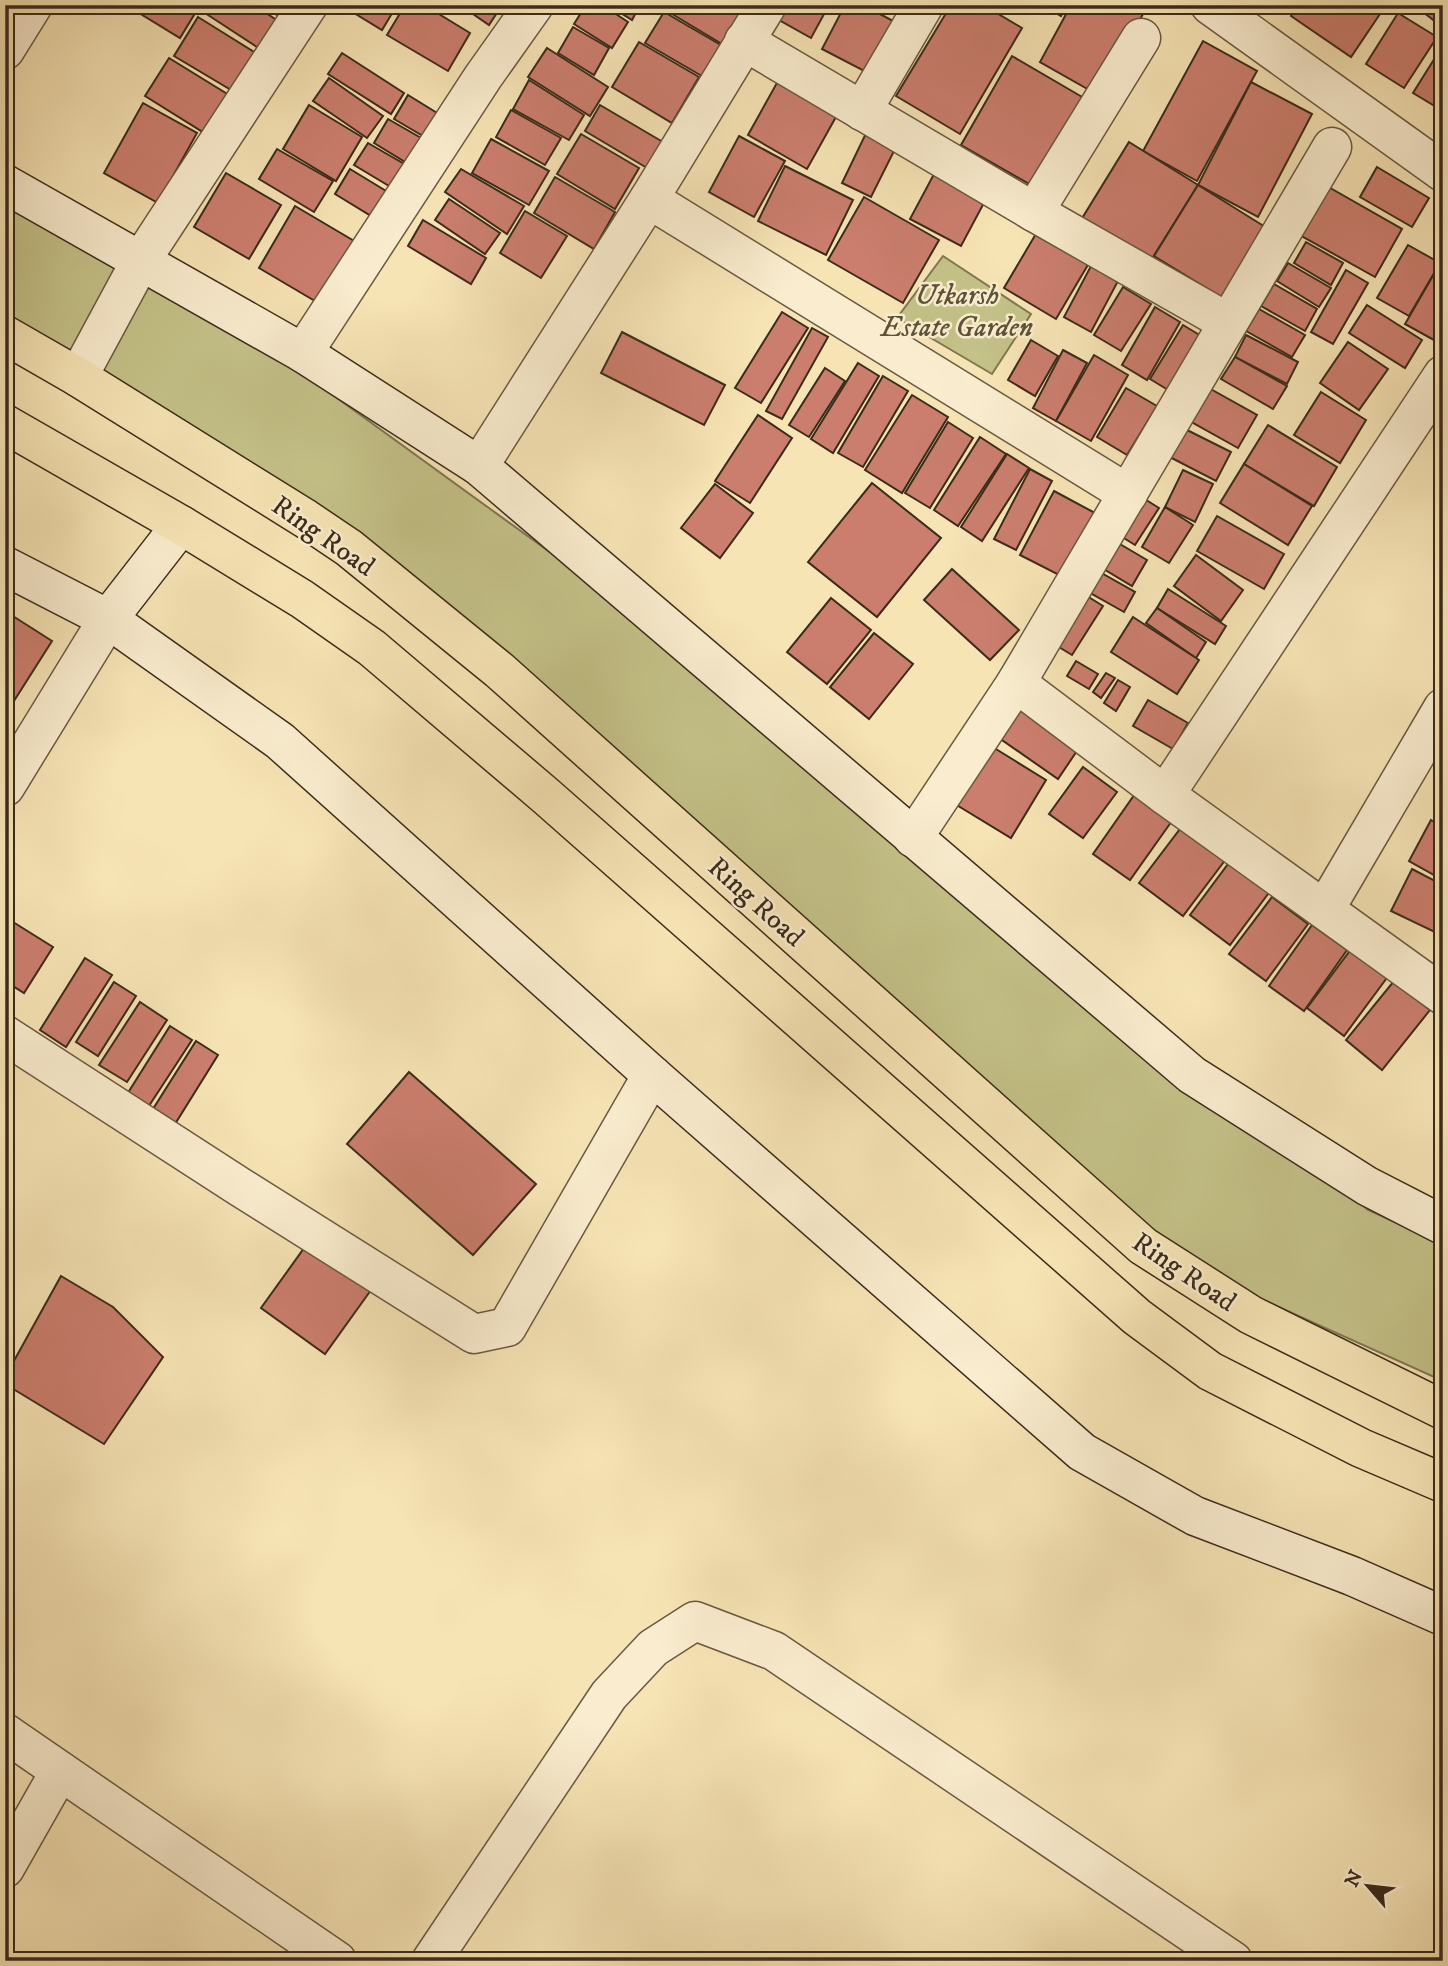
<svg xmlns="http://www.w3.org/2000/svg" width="1448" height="1966" font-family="'IM FELL DW Pica',serif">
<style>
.green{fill:#c4c288;stroke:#807651;stroke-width:2}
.building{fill:#cb7e6e;stroke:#3b2b1a;stroke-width:2}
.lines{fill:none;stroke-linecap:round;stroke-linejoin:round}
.street-casing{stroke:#6a5941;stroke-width:41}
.secondary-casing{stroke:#3b2b1a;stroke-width:41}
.primary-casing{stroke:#3b2b1a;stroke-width:41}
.street{stroke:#faedcf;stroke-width:38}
.secondary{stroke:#faedcf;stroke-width:38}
.primary{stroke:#f7e4b5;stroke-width:38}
.labels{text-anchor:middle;stroke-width:5;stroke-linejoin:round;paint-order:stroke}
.park-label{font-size:28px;font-style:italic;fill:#5d5136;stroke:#faedcf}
.street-label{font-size:28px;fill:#3b2b1a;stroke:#faedcf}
</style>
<rect width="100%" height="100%" fill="#f7e4b5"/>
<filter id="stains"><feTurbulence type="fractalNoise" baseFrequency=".00286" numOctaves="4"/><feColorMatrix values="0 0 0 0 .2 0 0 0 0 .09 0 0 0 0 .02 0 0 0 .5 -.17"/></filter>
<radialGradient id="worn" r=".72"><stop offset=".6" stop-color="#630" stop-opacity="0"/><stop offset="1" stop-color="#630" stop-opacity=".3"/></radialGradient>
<g class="green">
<polygon points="5,168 72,206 649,624 1368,1210 1443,1244 1443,1381 1143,1246 306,519 5,340"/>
<polygon points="943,256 1031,314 992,374 897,318"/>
</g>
<g class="building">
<polygon points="126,5 188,5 197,10 180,38"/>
<polygon points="193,5 208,5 204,12"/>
<polygon points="210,5 254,5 281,23 263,51 205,13"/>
<polygon points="261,5 295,5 285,20"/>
<polygon points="341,5 397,5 382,30"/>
<polygon points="405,5 424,5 470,33 448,71 387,35"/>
<polygon points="460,5 502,5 489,25"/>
<polygon points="586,5 602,5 628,22 612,48 574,24"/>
<polygon points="608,5 640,5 632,20"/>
<polygon points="678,5 732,5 747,14 727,47 672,14"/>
<polygon points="778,5 829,5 811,38 772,16"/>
<polygon points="845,5 863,5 895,22 868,73 822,49"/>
<polygon points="951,5 983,5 1022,28 960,134 896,96"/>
<polygon points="1043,5 1067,5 1061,16"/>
<polygon points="1071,5 1148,5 1098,95 1040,62"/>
<polygon points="1298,5 1386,5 1351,57 1291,16"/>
<polygon points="1414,5 1443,5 1443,23 1441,26"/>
<polygon points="664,12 726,48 707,79 645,43"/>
<polygon points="1398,13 1437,37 1404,88 1366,64"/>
<polygon points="198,17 259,55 236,93 174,56"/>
<polygon points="573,27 609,48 594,75 558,53"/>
<polygon points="1203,41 1257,71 1197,181 1143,151"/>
<polygon points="639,42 699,77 672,123 612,87"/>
<polygon points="1443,45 1443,111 1413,93"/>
<polygon points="547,48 608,87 590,116 528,77"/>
<polygon points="342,53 404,93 391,114 328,74"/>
<polygon points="1012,56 1089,101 1038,189 961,145"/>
<polygon points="169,58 229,95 206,134 145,96"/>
<polygon points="329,78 383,116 367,138 313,101"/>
<polygon points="529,80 584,115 569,140 513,109"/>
<polygon points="778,81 837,115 807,169 748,135"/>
<polygon points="1251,82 1312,114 1258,217 1198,185"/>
<polygon points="408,95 442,116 428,139 394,119"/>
<polygon points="143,103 197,133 158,203 104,173"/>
<polygon points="309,105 362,137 336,181 283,149"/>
<polygon points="600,105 668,145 652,171 585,131"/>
<polygon points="511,110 561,138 545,165 496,137"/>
<polygon points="388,119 430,143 415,168 374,143"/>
<polygon points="870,125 900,139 871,197 842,183"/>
<polygon points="581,134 639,168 615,209 557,174"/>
<polygon points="739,136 785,161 754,217 709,192"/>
<polygon points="491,139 549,171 529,205 472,173"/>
<polygon points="1129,142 1198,185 1150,262 1081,220"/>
<polygon points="368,143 413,169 399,192 354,165"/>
<polygon points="277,149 333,181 314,212 259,179"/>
<polygon points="785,166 853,200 826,255 758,221"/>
<polygon points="1377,167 1429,198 1412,227 1360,197"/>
<polygon points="350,169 396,197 381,222 335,194"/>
<polygon points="461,169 524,206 507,234 445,192"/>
<polygon points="226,173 281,205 249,259 194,227"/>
<polygon points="934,174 985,201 961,246 910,219"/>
<polygon points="555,177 615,212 594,249 534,213"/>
<polygon points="1198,185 1270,230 1226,300 1154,256"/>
<polygon points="1325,185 1402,229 1375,277 1298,234"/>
<polygon points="864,197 939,240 903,303 828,260"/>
<polygon points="449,199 500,233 485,254 435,220"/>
<polygon points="295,206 361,245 325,307 259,268"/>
<polygon points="525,211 567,236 541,278 500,253"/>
<polygon points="423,220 486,258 471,284 408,246"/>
<polygon points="1037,232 1089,263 1056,319 1004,288"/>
<polygon points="1306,242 1343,263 1331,285 1294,263"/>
<polygon points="1408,245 1440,263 1409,316 1377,298"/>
<polygon points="1288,263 1331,288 1319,307 1277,281"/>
<polygon points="1091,266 1118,281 1091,332 1064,317"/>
<polygon points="1438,267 1443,270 1443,345 1405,324"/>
<polygon points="1346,270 1368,283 1333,344 1311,332"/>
<polygon points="1274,284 1317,309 1305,331 1261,306"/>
<polygon points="1123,287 1151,304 1121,351 1094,335"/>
<polygon points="1367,305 1422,340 1405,368 1349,333"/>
<polygon points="1155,307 1180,322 1147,380 1122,365"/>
<polygon points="1259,309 1305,335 1292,357 1246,331"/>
<polygon points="782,312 808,328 761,403 735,388"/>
<polygon points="1183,325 1211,342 1178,396 1150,379"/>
<polygon points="812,328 828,337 782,419 766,411"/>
<polygon points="622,332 725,385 704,425 601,373"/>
<polygon points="1246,335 1298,362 1287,384 1235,357"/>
<polygon points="1031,340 1058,356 1035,396 1008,380"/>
<polygon points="1348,342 1388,369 1359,410 1320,383"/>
<polygon points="1063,350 1087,363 1056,421 1033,408"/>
<polygon points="1094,355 1128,375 1091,441 1056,421"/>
<polygon points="1235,357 1287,386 1273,409 1221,379"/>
<polygon points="858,363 879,376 833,453 811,439"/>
<polygon points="825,368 845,381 809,437 789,425"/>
<polygon points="883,376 908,391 863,467 838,453"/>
<polygon points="1207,387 1257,415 1238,448 1188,420"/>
<polygon points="1126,388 1157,406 1127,455 1097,437"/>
<polygon points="1321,392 1366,420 1340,463 1294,435"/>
<polygon points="912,395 948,417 902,493 865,470"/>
<polygon points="758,415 792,438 750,503 715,481"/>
<polygon points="948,422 973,438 930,508 905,493"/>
<polygon points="1177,425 1231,452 1216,481 1162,453"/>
<polygon points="1268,425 1337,467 1314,506 1244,464"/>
<polygon points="980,437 1006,454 958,526 934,510"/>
<polygon points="1007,454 1029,468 982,541 961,527"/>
<polygon points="1244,464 1312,506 1288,545 1220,503"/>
<polygon points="1030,469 1052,481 1016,550 994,539"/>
<polygon points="1183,470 1213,484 1195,522 1165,507"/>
<polygon points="872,483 941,538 877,617 808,562"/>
<polygon points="715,484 753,513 720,558 681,528"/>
<polygon points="1054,491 1095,513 1061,576 1020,555"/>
<polygon points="1135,493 1159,508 1135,545 1111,530"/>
<polygon points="1165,507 1193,525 1169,563 1142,547"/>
<polygon points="1217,516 1284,554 1264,589 1197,551"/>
<polygon points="1108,537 1147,560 1132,586 1092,562"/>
<polygon points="1196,555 1243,590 1221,621 1174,586"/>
<polygon points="1089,566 1135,592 1124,612 1078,586"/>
<polygon points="952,569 1019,630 990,660 924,600"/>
<polygon points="1074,588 1103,606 1072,655 1044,638"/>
<polygon points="1168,589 1226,626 1215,644 1157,608"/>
<polygon points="831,598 871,630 827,684 787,652"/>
<polygon points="1157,608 1206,642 1196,658 1146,623"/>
<polygon points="5,611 52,641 5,715"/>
<polygon points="1133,617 1199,660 1177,694 1111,652"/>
<polygon points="874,633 913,664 869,719 830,687"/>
<polygon points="1076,661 1098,674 1089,689 1067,676"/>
<polygon points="1106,673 1115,678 1101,698 1093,692"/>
<polygon points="1118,680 1130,687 1116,711 1104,703"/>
<polygon points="1025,698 1085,739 1058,779 999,738"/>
<polygon points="1148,700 1188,723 1173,749 1133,726"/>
<polygon points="991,746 1046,780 1011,838 955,804"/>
<polygon points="1083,767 1117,792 1083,838 1049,814"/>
<polygon points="1137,791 1174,818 1130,880 1093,854"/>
<polygon points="1431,820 1443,827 1443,880 1409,861"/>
<polygon points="1183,825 1226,859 1183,916 1139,883"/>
<polygon points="1234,856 1274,886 1230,945 1190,915"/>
<polygon points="1412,869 1443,885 1443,936 1391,911"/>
<polygon points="1272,897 1308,924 1266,981 1229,954"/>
<polygon points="5,917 53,947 24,993 5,981"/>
<polygon points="1312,925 1347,950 1304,1011 1269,986"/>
<polygon points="1352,948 1389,975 1344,1036 1307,1008"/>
<polygon points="85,958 112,975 66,1047 40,1030"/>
<polygon points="1394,981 1430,1010 1382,1070 1346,1040"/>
<polygon points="114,982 136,996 98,1056 76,1042"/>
<polygon points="140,1002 167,1020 127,1082 99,1065"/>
<polygon points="170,1026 192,1040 147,1109 126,1096"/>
<polygon points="196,1041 218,1055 175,1124 153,1109"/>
<polygon points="409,1072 536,1184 473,1255 347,1144"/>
<polygon points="307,1244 371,1290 325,1354 261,1308"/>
<polygon points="61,1276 113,1307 163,1357 104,1444 5,1384 5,1377"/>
</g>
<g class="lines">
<g class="street-casing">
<g id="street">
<polyline points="1210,5 1443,172"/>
<polyline points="744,41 1034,212 1227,322"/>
<polyline points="5,50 33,5"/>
<polyline points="862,111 924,5"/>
<polyline points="649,199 1128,494"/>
<polyline points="1034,212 1141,38"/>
<polyline points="303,353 483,77 534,5"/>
<polyline points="78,377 140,262 308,5"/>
<polyline points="479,466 649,199 767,5"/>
<polyline points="1016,683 1165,795 1443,375"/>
<polyline points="5,787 108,619"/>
<polyline points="1165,795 1443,995"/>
<polyline points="913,838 1016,683 1332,147"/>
<polyline points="1325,909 1443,708"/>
<polyline points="5,1035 240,1187 474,1334 507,1327 652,1075"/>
<polyline points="5,1733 337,1961"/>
<polyline points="5,1868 60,1771"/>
<polyline points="431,1961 609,1695 653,1648 695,1621 774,1651 1233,1961"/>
</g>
</g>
<g class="secondary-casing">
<g id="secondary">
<polyline points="5,184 303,353 479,466 1192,1075 1367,1186 1443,1225"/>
<polyline points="5,566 108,619 280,741 652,1075 1082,1452 1195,1516 1352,1576 1443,1616"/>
<polyline points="108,619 181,525"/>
</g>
</g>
<g class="primary-casing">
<g id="primary">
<polyline points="5,335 78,377 306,519 349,548 499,670 1143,1246 1251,1315 1443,1410"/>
<polyline points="5,424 181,525 302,599 372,648 546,796 1137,1317 1210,1371 1361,1448 1443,1483"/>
</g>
</g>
<use href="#street" class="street"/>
<use href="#secondary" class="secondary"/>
<use href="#primary" class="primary"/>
</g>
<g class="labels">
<g class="park-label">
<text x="957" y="304">Utkarsh<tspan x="957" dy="32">Estate Garden</tspan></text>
</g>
<g class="street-label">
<text transform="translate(324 535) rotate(35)" y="10">Ring Road</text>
<text transform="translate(757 901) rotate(42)" y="10">Ring Road</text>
<text transform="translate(1185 1271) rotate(34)" y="10">Ring Road</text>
</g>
</g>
<rect width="1448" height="1966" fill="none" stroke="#f7e4b5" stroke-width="28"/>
<rect x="7" y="7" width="1434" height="1952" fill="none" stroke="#3b2b1a" stroke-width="3.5"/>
<rect x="14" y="14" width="1420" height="1938" fill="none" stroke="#3b2b1a" stroke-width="2"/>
<g transform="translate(1368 1886) rotate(298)" stroke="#faedcf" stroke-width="5" paint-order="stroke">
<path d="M0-5L12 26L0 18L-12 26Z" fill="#3b2b1a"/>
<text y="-10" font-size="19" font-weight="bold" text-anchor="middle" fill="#3b2b1a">N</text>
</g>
<rect width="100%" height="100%" filter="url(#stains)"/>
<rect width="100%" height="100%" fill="url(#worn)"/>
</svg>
